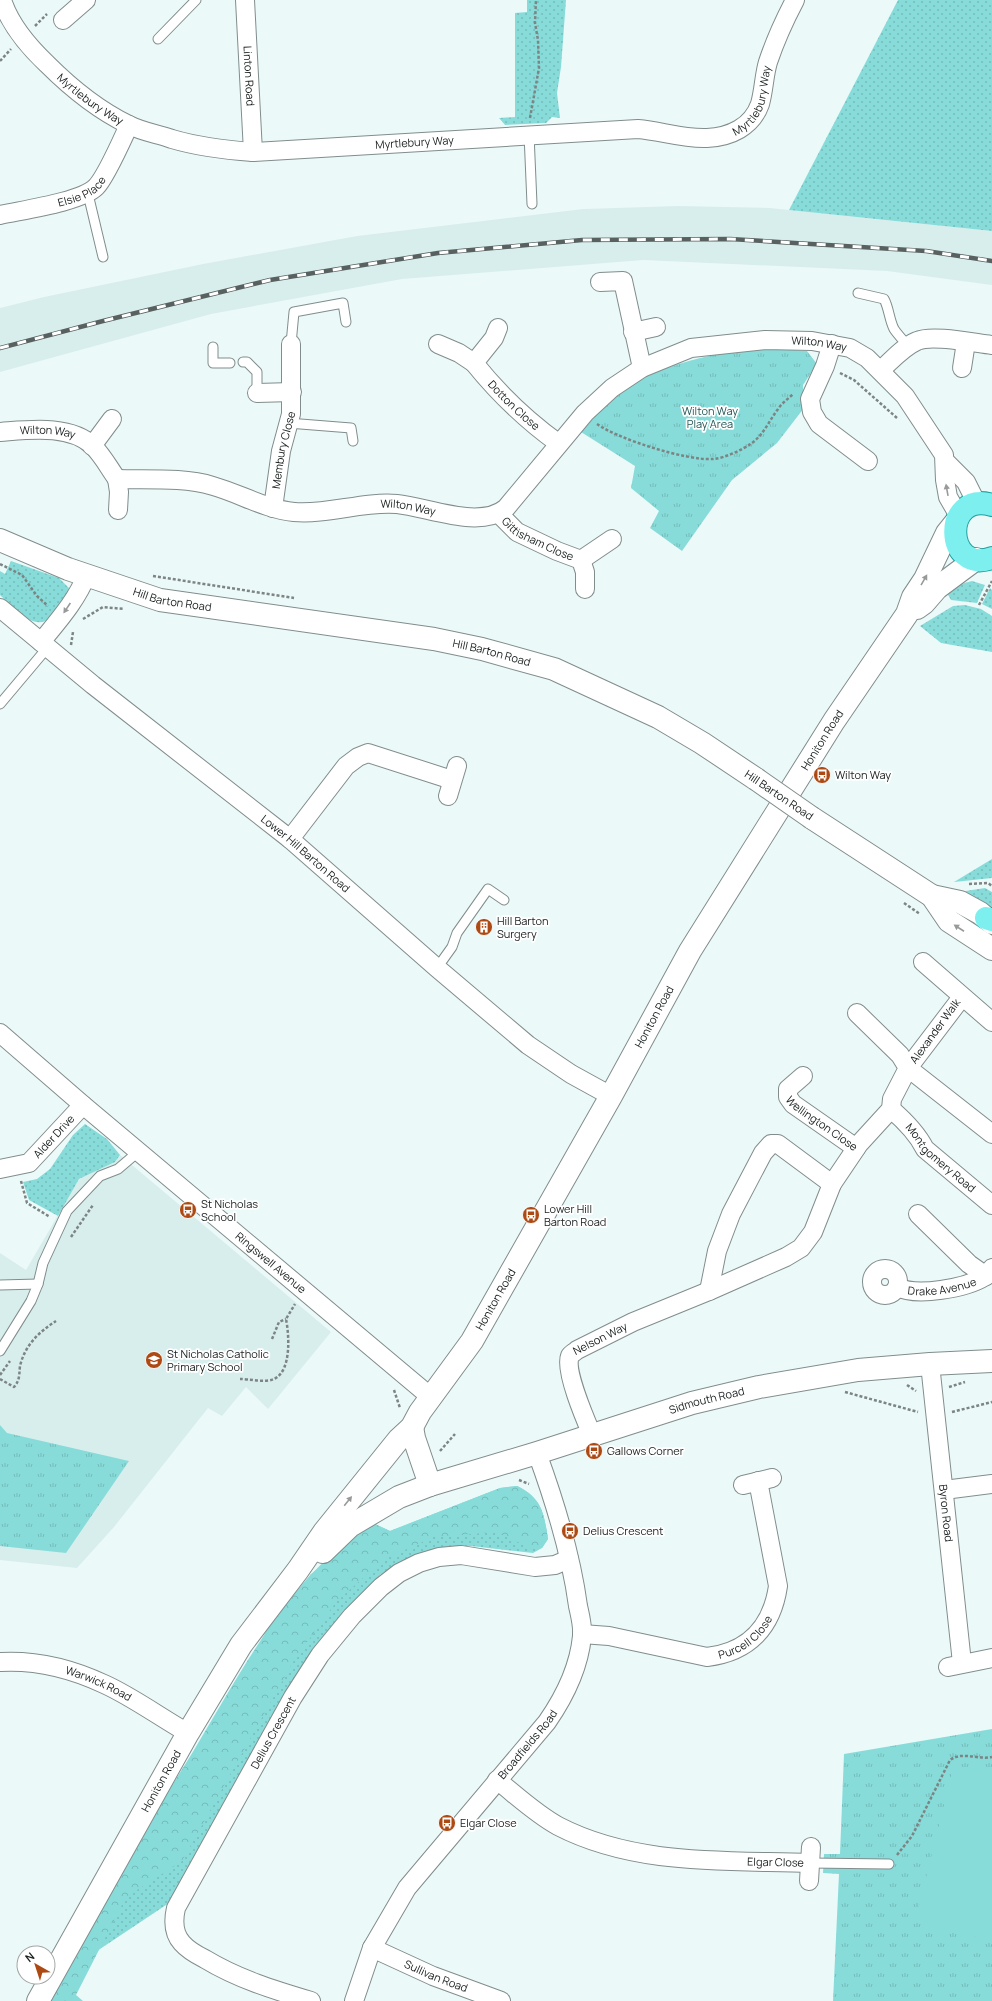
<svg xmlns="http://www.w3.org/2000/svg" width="992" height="2001" font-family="Manrope,sans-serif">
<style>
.built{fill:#d8eeed}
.grass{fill:url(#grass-dots)}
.forest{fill:url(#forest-crowns)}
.park{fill:url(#park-tufts)}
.pitch{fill:#87dcda}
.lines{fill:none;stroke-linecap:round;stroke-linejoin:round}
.lane-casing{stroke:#818d8c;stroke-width:11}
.street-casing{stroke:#818d8c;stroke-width:20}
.secondary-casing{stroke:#818d8c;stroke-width:24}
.primary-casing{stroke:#229f9e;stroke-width:24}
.path{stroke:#7c8484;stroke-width:2.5;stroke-dasharray:3 2;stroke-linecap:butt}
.lane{stroke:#fff;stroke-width:9}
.street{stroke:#fff;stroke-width:18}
.secondary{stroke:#fff;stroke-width:22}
.primary{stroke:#7defee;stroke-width:22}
.rail-casing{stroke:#596060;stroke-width:4.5}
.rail{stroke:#fff;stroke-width:3;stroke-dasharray:9;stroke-linecap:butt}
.secondary-bridge-casing{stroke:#818d8c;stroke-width:24;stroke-linecap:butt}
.secondary-bridge{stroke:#fff;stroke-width:22}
.oneway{fill:#989a9a}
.labels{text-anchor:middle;stroke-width:3.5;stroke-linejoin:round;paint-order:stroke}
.street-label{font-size:11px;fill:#1a1e1e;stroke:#fff}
.park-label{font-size:11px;fill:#265858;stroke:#fff}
.poi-label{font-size:11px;fill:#1a1e1e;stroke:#fff;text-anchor:start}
</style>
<defs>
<pattern id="grass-dots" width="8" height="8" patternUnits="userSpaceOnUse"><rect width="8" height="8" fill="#87dcda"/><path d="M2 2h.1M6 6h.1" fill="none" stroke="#74bcbb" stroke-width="1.8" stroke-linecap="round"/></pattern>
<pattern id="forest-crowns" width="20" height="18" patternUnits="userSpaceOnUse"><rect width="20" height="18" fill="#87dcda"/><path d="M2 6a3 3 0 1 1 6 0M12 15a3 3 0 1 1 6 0" fill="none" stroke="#74bcbb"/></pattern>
<pattern id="park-tufts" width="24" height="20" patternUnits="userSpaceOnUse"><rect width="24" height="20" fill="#87dcda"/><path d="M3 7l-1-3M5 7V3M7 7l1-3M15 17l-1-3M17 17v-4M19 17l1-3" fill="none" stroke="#74bcbb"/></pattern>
</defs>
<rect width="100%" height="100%" fill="#ecf9f9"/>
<g class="built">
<polygon points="678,206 770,208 992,231 992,285 887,271 643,260 402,279 211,314 0,372 0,308 44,297 203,264 357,236 583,209"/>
<polygon points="120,1155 331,1332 268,1409 246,1387 222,1416 208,1408 114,1527 77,1568 0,1560 0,1253 26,1270 79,1179 115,1162"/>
</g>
<g class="grass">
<polygon points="527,0 566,0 561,67 557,93 560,118 552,117 546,123 505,125 499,118 515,117 515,13 527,12"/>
<polygon points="898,0 992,0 992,231 789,210"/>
<path d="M11,561l48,17 10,10 -1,4c-5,8 -10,17 -16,24 -16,19 -40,-10 -52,-21v-24l5,3z"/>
<polygon points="972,581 985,585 977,603 951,600 947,593 961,584"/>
<polygon points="990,588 992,590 992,609 982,604"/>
<polygon points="965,605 981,609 992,616 992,652 941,643 920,626 953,606"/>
<polygon points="992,859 992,878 954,882"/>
<polygon points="985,888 992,892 992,910 959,892"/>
<polygon points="85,1124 107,1139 120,1155 115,1162 79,1179 58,1216 29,1200 23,1182 37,1179 50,1169 73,1135"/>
<path d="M517,1486c25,12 27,27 31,53l-6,9 -9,5 -62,-7 -32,2 -31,10 -27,16 -34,34 -47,61 -131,234 -81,54 181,-331 42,-52 64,-50 15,7 110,-43z"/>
</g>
<path class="forest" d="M517,1486c25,12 27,27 31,53l-6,9h-11l-35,-16 -63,5 -50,23 -47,42 -43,60 -111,199 -56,36 -50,98 7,6h-39c47,-83 96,-165 147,-246 45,-74 105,-192 184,-231l15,7 110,-43z"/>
<g class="park">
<path d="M758,347l49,4 10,13 -14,21 1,23 -27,35 -45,37 -50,71 -32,-23 9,-17 -28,-23 4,-22 -54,-34c10,-11 19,-22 30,-32 42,-36 94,-44 147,-53z"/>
<polygon points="0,1425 7,1433 129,1461 66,1553 0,1546"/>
<polygon points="992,1729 992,2001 833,2001 839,1874 823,1873 824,1854 840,1854 844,1754"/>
</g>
<polygon class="pitch" points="954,1765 992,1774 992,1941 915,1922"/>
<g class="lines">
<g class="lane-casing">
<g id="lane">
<polyline points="158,39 196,0"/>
<polyline points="529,134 532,204"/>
<polyline points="88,194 103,257"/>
<path d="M858,293l26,6c5,9 5,20 10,30 4,6 10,12 14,17"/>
<polyline points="291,344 294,312 343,303 346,322"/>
<polyline points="213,347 213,363 230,363"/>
<polyline points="243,362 247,362 257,372 257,393"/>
<polyline points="288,423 351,428 353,441"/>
<polyline points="0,704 48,647"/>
<polyline points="437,968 452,947 457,933 488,889 504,900"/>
<polyline points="0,1285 38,1284"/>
<polyline points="0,1351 31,1301 38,1284 43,1263 67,1211 100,1176 118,1169 138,1152"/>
<polyline points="810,1863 889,1864"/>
</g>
</g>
<g class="street-casing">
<g id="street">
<path id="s1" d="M2,0c8,25 26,46 45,64 24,24 51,46 82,61 14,7 29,9 43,14 27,8 53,11 81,13l385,-23c23,2 45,10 69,9 23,-1 45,-11 53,-34 4,-14 4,-29 8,-42 7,-21 17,-43 27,-62"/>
<path id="s2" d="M245,0l8,152"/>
<polyline points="63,20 86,0"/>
<path id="s3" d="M0,215c22,-5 81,-13 96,-28 10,-10 26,-47 33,-62"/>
<polyline points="600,282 623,281 642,368"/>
<path id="s4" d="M498,328l-4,10 -20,25c25,31 52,57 84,80"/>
<polyline points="633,332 656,327"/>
<polyline points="438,344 459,353 474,363"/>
<polyline points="832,344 825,366 810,399 812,412 819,424 868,461"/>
<polyline points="962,368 966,342"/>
<path d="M881,370c11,-10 22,-23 36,-29 15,-7 57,2 75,4"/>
<polyline points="257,393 292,392"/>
<path id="s5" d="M0,432c28,-2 70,-8 93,14 10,10 16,22 24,33"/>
<polyline points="92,446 112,419"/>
<polyline points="945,461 966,482 977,504"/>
<path id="s6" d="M273,508l8,-57 10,-37v-70"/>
<path id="s7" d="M118,510l1,-18 -2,-13c31,1 66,-2 96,7 28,8 52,23 81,26 34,3 69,-11 103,-8 31,3 83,26 109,4l79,-95 27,-25 30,-20 49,-20 74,-8 47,1 38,7 17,10 38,38 39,59 1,25 3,17 11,19"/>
<path id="s8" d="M499,514l18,18 40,19 24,9 4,12v17"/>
<polyline points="581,560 612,539"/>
<path id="s9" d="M0,608l93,77 197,154 147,129 91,77 43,29 40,22"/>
<path d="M41,642c17,-21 36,-42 46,-68"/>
<polyline points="448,796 457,766"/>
<polyline points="290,839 346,766 358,757 368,753 452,780"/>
<polyline points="923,962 992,1022"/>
<polyline points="962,997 908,1068 992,1134"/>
<path id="s10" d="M0,1033l83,72 349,293"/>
<path id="s11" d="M803,1076l-15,13v8l5,7 63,44"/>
<path id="s12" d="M891,1109c14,12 26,24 34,40l67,56"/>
<path id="s13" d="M0,1169l29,-6 54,-58"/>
<polyline points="918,1214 969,1264 986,1276"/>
<circle cx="885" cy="1282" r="13"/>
<path id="s14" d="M897,1287c20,10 69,1 87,-10 3,-2 6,-6 8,-9"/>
<polyline points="709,1291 717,1251 731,1214 763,1153 771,1144 778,1144 832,1184"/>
<path id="s15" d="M930,1364l32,299"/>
<path id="s16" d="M592,1435c-6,-14 -28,-65 -22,-79 1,-2 5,-4 7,-6l56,-28 76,-31 77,-34 15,-9 12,-16 19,-48 27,-40 32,-35 1,-10 16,-31 -8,-13 -43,-42"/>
<polyline points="743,1485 772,1478"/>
<polyline points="944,1490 992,1484"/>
<path id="s17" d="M582,1634l27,2 98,21c42,-5 65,-30 71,-71l-20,-105"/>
<path id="s18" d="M0,1662c35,-2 72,7 104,22 29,13 57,34 84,49"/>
<polyline points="948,1667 992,1658"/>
<path id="s19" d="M497,1780c20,16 39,34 61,46 77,40 168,34 252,37"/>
<polyline points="809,1881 811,1847"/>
<path id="s20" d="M372,1948l61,28 68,25"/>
<path id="s21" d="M311,2001c-37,-11 -73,-22 -106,-42 -8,-4 -17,-9 -23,-16 -9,-10 -9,-22 -6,-35l117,-211 27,-42 32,-39 29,-29 18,-14 20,-10 20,-6 22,-2 74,12 20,-2 14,-6"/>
<path id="s22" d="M354,2001l18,-53 35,-60 140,-166c18,-26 32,-54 35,-86 1,-10 -2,-21 -4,-30 -7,-52 -23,-104 -41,-153"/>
</g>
</g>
<g class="secondary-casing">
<g id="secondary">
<path id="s23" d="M0,540l68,29 92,31 274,39 48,10 72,20 104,48 44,26 54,36"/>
<polyline points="917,608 924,603 937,588 976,559"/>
<polyline points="812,818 932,896 949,921 992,949"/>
<polyline points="932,896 960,902 980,913 992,923"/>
<polyline points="412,1427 414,1438 430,1485"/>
<path id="s24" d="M323,1552l27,-26 49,-29 31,-12 107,-32 155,-50 67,-16 99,-17 72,-6 62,-3"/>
<path id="s25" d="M38,2001l150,-268 53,-88 57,-75 26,-38 75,-93 13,-12 8,-15 52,-71 139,-245 79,-145 144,-230 73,-107 6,-17 12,-18 22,-46 8,-10"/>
</g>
</g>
<g class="primary-casing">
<g id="primary">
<path d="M992,505c-50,-15 -48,70 0,53"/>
<polyline points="986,918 992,920"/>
</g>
</g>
<g class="path">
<polyline points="35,26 47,14"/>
<polyline points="0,61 11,49"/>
<polyline points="530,118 539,68 538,40 535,23 536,0"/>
<polyline points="840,373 854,380 897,418"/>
<path d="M597,424c21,15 90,37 116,35 12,-1 29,-9 39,-16 12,-9 17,-22 26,-34 4,-6 10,-10 15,-15"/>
<polyline points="0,564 22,575 37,596 48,606"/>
<polyline points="153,576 294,598"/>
<polyline points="979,605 992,581"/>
<polyline points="83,619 103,607 124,609"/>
<polyline points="71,645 73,632"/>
<polyline points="969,884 988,883 992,886"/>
<polyline points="904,903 920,914"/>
<polyline points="21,1181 27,1203 50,1217"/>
<polyline points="71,1237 93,1205"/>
<polyline points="272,1339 279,1322 286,1319"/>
<polyline points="0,1375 10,1361"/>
<path d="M0,1379l14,8c6,-7 5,-12 6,-21 5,-21 19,-34 36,-45"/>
<path d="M240,1379c9,0 26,4 34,0 18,-8 15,-45 12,-60l9,-15"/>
<polyline points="907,1385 916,1391"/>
<polyline points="949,1387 965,1382"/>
<polyline points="394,1390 400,1408"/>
<polyline points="845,1392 918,1412"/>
<polyline points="952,1412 992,1402"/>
<polyline points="440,1451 455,1434"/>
<polyline points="519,1480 529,1484"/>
<path d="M897,1855l15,-19 38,-76c12,-9 28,0 42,-3"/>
</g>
<use href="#lane" class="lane"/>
<use href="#street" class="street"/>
<use href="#secondary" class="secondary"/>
<use href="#primary" class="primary"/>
<g class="rail-casing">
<polyline id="rail" points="0,348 103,321 270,280 438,253 582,240 730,239 926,251 992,261"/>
</g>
<use href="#rail" class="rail"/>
<g class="secondary-bridge-casing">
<polyline id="secondary-bridge" points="756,779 812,818"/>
</g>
<use href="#secondary-bridge" class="secondary-bridge"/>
</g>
<defs><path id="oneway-solid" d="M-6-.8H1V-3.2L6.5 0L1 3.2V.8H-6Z"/></defs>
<g class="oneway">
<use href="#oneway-solid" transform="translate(947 490) rotate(-100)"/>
<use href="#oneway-solid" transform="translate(924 580) rotate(-60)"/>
<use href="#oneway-solid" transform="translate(67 608) rotate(124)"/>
<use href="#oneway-solid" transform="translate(959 928) rotate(-147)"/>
<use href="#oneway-solid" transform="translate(348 1501) rotate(-51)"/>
</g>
<defs>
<g id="bus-disc" transform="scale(0.9)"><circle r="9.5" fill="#ad4a14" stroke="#fff"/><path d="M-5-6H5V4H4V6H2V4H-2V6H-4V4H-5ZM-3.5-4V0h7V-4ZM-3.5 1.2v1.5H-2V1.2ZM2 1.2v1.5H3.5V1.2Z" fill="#fff"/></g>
<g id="building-disc" transform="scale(0.9)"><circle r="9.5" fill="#ad4a14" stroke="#fff"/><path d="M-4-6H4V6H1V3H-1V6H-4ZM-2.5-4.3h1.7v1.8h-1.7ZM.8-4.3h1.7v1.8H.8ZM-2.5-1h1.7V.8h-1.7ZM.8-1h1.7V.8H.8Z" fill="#fff"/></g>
<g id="school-disc" transform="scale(0.9)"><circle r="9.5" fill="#ad4a14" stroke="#fff"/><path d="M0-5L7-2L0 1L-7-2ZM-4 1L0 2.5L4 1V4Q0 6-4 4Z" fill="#fff"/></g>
</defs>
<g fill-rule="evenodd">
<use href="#bus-disc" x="822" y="775"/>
<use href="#building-disc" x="484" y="927"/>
<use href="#bus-disc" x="188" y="1210"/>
<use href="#bus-disc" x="531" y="1215"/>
<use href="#school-disc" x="154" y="1360"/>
<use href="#bus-disc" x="594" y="1451"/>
<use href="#bus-disc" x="570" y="1531"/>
<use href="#bus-disc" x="447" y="1823"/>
</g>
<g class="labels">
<g class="street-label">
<text dy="4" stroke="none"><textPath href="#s2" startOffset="76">Linton Road</textPath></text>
<text dy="4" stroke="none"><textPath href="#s1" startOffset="135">Myrtlebury Way</textPath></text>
<text dy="4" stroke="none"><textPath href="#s1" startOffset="831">Myrtlebury Way</textPath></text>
<text dy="4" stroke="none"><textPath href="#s1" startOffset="471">Myrtlebury Way</textPath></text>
<text dy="4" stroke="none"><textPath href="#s3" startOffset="86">Elsie Place</textPath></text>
<text dy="4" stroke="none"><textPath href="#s7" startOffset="807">Wilton Way</textPath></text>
<text dy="4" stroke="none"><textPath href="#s4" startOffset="101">Dotton Close</textPath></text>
<text dy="4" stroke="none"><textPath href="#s5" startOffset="48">Wilton Way</textPath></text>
<text dy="4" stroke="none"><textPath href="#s6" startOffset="59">Membury Close</textPath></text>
<text dy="4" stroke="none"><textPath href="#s7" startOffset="328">Wilton Way</textPath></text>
<text dy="4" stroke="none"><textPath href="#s8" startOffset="47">Gittisham Close</textPath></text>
<text dy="4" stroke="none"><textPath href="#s23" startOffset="183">Hill Barton Road</textPath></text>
<text dy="4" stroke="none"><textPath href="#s23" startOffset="507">Hill Barton Road</textPath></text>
<text dy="4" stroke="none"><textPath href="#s25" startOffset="1488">Honiton Road</textPath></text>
<text transform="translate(779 795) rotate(34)" y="4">Hill Barton Road</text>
<text dy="4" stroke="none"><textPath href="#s9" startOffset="392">Lower Hill Barton Road</textPath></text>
<text dy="4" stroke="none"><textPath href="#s25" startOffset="1164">Honiton Road</textPath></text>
<text transform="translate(935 1031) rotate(-54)" y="4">Alexander Walk</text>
<text dy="4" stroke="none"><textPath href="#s11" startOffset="71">Wellington Close</textPath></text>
<text dy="4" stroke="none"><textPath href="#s13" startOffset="66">Alder Drive</textPath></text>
<text dy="4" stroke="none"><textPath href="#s12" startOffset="70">Montgomery Road</textPath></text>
<text dy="4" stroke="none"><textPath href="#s10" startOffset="355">Ringswell Avenue</textPath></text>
<text dy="4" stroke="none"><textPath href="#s14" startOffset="46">Drake Avenue</textPath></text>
<text dy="4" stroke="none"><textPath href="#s25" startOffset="840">Honiton Road</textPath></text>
<text dy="4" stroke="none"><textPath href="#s16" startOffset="118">Nelson Way</textPath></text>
<text dy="4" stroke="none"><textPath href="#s24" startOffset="417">Sidmouth Road</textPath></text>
<text dy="4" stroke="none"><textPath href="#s15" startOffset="150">Byron Road</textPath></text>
<text dy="4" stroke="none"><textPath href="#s17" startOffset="172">Purcell Close</textPath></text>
<text dy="4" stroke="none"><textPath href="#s18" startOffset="102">Warwick Road</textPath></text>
<text dy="4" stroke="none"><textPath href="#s21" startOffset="380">Delius Crescent</textPath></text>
<text dy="4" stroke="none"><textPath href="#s22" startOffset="313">Broadfields Road</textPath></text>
<text dy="4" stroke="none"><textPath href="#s25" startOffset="252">Honiton Road</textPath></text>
<text dy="4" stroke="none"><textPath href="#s19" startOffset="299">Elgar Close</textPath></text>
<text dy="4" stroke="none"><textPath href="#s20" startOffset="70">Sullivan Road</textPath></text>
</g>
<g class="park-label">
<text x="710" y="415">Wilton Way<tspan x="710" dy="13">Play Area</tspan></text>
</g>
<g class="poi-label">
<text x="835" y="779">Wilton Way</text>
<text x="497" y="925">Hill Barton<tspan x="497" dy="13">Surgery</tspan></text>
<text x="201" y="1208">St Nicholas<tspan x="201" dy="13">School</tspan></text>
<text x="544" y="1213">Lower Hill<tspan x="544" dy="13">Barton Road</tspan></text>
<text x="167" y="1358">St Nicholas Catholic<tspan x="167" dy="13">Primary School</tspan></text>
<text x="607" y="1455">Gallows Corner</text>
<text x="583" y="1535">Delius Crescent</text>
<text x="460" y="1827">Elgar Close</text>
</g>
</g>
<g transform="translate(36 1965) rotate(321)"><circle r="19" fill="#ffffff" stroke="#a3a5a5"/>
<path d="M0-3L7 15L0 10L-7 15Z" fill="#ad4a14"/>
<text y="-6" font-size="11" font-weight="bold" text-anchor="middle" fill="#1a1e1e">N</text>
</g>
</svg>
